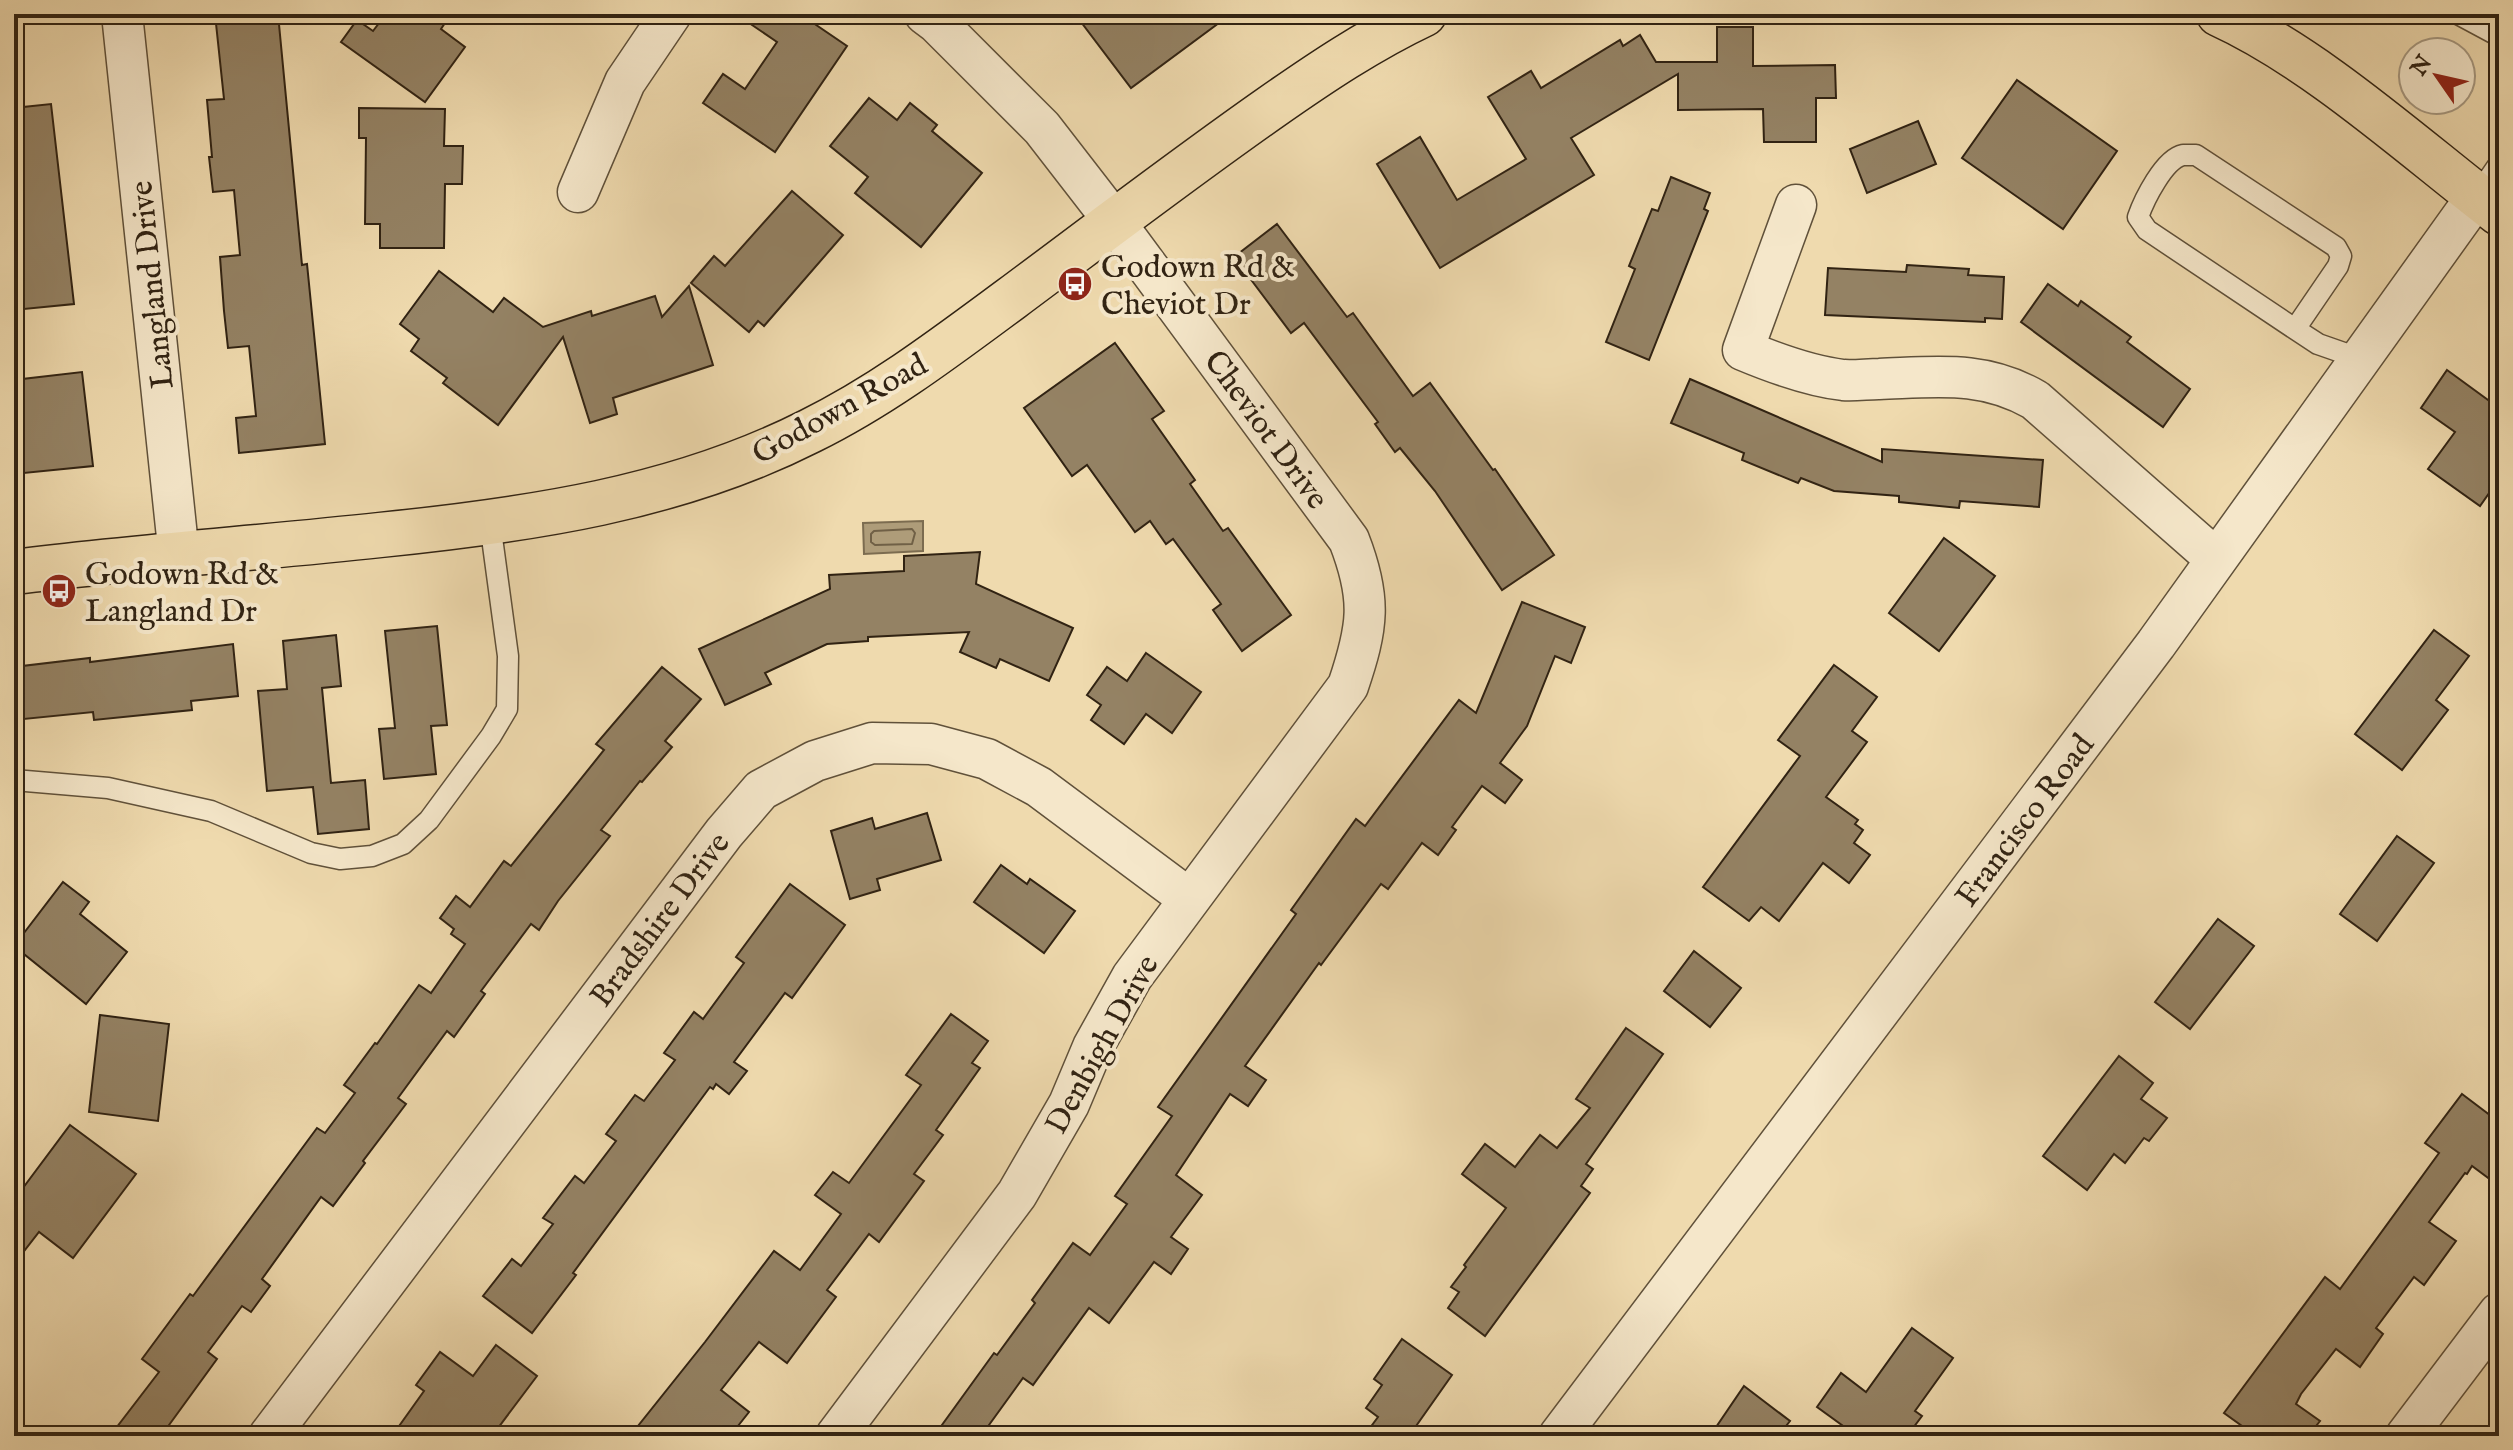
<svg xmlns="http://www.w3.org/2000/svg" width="2513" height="1450" font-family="'IM FELL English',serif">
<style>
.water{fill:#ae9c79;stroke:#7c6c50;stroke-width:2}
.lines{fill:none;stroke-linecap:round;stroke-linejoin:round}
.shore{stroke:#706046;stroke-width:2}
.building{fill:#948264;stroke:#312313;stroke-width:2}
.lane-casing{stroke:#60513a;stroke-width:23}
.street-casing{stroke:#60513a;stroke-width:43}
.primary-casing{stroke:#312313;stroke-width:47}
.lane{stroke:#f5e7ca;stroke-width:20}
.street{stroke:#f5e7ca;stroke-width:40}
.primary{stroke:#efdaae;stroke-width:44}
.labels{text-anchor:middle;stroke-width:8;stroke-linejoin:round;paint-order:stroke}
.poi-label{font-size:32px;fill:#312313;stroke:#f5e7ca;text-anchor:start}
.street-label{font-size:32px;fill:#312313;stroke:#f5e7ca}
</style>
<rect width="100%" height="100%" fill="#efdaae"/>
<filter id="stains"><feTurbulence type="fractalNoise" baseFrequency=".0025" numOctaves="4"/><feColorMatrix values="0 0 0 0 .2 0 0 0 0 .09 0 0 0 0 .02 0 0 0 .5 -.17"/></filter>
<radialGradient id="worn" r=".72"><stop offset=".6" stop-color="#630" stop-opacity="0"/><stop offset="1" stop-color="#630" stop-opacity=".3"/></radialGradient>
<polygon class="water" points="923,521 923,551 864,554 863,523"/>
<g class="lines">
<polygon class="shore" points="912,529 915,533 912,544 875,545 871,542 871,534 874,531"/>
</g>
<g class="building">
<polygon points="215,14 278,14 302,265 307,264 325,444 239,453 236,418 256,416 249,346 228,348 224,311 220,257 240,255 234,190 213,192 209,157 212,157 207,100 224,99"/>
<polygon points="386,14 451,14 441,29 465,47 425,102 341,42 357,20 373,31"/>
<polygon points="736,14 800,14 847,46 775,152 703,103 723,74 745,89 777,42"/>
<polygon points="1075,14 1231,14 1131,88"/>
<polygon points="1717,27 1753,27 1753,66 1835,65 1836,98 1816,98 1816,142 1764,142 1763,109 1678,110 1678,74 1571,138 1594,175 1440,268 1377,164 1420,137 1457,200 1526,159 1488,97 1531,71 1541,88 1620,40 1623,46 1640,35 1656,62 1717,62"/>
<polygon points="2017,80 2117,151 2063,229 1962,158"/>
<polygon points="869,98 897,120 910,103 937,125 932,131 982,173 921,247 855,193 868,177 830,146"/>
<polygon points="51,104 74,304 14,310 14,108"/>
<polygon points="359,108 445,109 444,146 463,146 462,184 445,184 444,248 380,248 380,224 365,224 366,138 359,138"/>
<polygon points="1918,121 1936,164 1867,193 1850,149"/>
<polygon points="1671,177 1710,193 1704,209 1708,211 1649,360 1606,342 1635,269 1629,266 1652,209 1658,211"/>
<polygon points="792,191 843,235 764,326 758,321 749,332 691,283 714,256 725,266"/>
<polygon points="1277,224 1347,317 1353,313 1413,396 1430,383 1493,470 1495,469 1554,555 1502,590 1435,491 1400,448 1395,452 1375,424 1378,422 1304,323 1291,333 1234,257"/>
<polygon points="1907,265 1969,269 1968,275 2004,277 2002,319 1985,318 1985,322 1825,315 1828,268 1906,272"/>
<polygon points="439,271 493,312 504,298 543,327 591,311 592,316 655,296 662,317 689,286 713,365 613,398 617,414 590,423 563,337 498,425 443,383 447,378 411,351 419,339 400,324"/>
<polygon points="2048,284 2078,306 2081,301 2131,337 2127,342 2190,389 2163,427 2021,322"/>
<polygon points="1115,343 1164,411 1152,419 1195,480 1190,484 1223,531 1228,528 1291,615 1242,651 1213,610 1221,604 1173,539 1166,544 1150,521 1135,532 1087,465 1072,476 1024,408"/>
<polygon points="2447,370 2499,408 2499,479 2480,506 2428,469 2455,432 2421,408"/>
<polygon points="82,372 93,466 14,474 14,380"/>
<polygon points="1690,379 1882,462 1882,449 2043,460 2039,507 1960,501 1959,508 1899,502 1899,496 1834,491 1801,478 1798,483 1742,460 1744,453 1671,423"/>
<polygon points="1944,538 1995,576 1939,651 1889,613"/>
<polygon points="980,552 976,584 1073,628 1049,681 1000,659 996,668 960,652 969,632 868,637 868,641 827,644 765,673 771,684 725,705 699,649 830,589 829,575 904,571 904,556"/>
<polygon points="1522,602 1585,627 1571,663 1555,656 1527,726 1500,763 1522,780 1505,803 1482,786 1452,827 1456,830 1438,855 1422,843 1388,889 1381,884 1321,965 1319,963 1245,1066 1266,1080 1248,1106 1230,1094 1176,1175 1202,1195 1171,1237 1188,1249 1171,1274 1154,1262 1109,1323 1089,1308 1033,1385 1023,1378 981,1436 934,1436 994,1353 997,1355 1035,1303 1032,1300 1073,1243 1090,1255 1127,1204 1115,1196 1172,1116 1158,1107 1296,914 1291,910 1356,819 1365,826 1459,700 1476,713"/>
<polygon points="437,626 447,725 431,726 436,774 384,779 379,729 395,728 385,631"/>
<polygon points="2434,630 2469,656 2436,700 2448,710 2402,770 2355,734"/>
<polygon points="336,635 341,686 322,688 331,783 365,780 369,829 318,834 313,787 267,791 258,691 287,689 283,641"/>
<polygon points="233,644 238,696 191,701 192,710 94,720 93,712 14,720 14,667 90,658 90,662"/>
<polygon points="1146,653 1201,692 1172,733 1146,714 1124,744 1091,720 1101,705 1087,695 1107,667 1127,681"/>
<polygon points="1834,665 1877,697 1852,731 1867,742 1826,797 1858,820 1855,824 1863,830 1854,843 1870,855 1849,883 1823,863 1779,921 1761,907 1749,921 1703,887 1800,756 1778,740"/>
<polygon points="662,667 701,699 665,741 672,747 642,782 640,781 601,830 610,836 558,901 539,930 531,924 481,991 485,994 454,1037 447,1031 398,1098 406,1104 363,1161 365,1163 333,1206 321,1197 262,1279 270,1286 251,1312 242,1306 208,1352 217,1359 161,1436 110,1436 159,1372 142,1359 190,1294 193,1296 317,1128 325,1133 355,1093 344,1085 375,1043 377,1044 419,985 431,993 465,944 451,934 454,929 440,918 456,896 470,907 504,861 511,866 604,750 596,744"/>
<polygon points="927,813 941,860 877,879 880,890 850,899 831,831 872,818 875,829"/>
<polygon points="2397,836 2434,863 2377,941 2340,914"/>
<polygon points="1001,865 1027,884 1030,879 1075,911 1044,953 974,902"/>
<polygon points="63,882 89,902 80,914 127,952 86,1004 14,946"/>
<polygon points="790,884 845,925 792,998 785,993 734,1062 747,1071 729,1094 716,1084 713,1089 710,1087 573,1273 576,1275 532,1333 483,1296 512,1259 521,1266 553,1224 543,1218 575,1176 584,1183 616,1141 606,1134 635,1095 644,1101 675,1060 664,1053 694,1012 703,1019 744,963 736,957"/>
<polygon points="2218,919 2254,946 2190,1029 2155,1002"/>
<polygon points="1694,951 1741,988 1710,1027 1664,991"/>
<polygon points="951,1014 988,1041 972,1063 980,1068 936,1130 943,1135 914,1174 924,1181 879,1242 869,1234 827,1290 836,1297 787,1363 759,1342 721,1390 749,1412 730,1436 630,1436 705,1342 774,1251 800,1270 841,1214 815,1195 833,1172 849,1183 921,1085 906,1075"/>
<polygon points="100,1015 169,1024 158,1121 89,1112"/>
<polygon points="1626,1028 1663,1054 1586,1164 1593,1169 1581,1186 1590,1193 1485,1336 1448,1308 1459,1292 1451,1287 1466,1267 1464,1265 1506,1208 1462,1174 1485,1144 1515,1167 1540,1135 1557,1148 1590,1108 1576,1099"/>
<polygon points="2119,1056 2153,1083 2141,1099 2167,1118 2149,1141 2144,1138 2125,1163 2114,1154 2087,1190 2043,1156"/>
<polygon points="2462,1094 2499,1122 2499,1186 2472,1166 2467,1174 2465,1173 2429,1222 2456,1241 2424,1285 2414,1277 2376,1328 2383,1334 2360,1367 2336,1349 2301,1394 2296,1404 2320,1421 2308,1436 2256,1436 2224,1413 2325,1277 2340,1289 2439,1153 2425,1143"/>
<polygon points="70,1125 136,1174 73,1258 39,1232 14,1264 14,1200"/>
<polygon points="1912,1328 1953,1358 1915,1411 1922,1416 1907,1436 1857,1436 1817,1407 1841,1373 1866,1392"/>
<polygon points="1402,1339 1452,1375 1409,1436 1364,1436 1378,1417 1366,1408 1382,1385 1374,1379"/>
<polygon points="496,1345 537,1376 492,1436 392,1436 424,1391 416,1385 440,1352 473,1376"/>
<polygon points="1744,1386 1790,1421 1778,1436 1710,1436"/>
</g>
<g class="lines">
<g class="lane-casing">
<g id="lane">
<polyline points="2458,14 2499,36"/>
<polyline points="2477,196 2499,164"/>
<path d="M2295,329l43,-63 3,-10 -5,-9 -140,-92c-4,0 -9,0 -13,0 -19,4 -39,45 -45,62l9,13 148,99 23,15 43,15"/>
<polyline points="14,780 108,788 211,811 311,853 340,859 372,856 403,844 429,820 491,736 507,709 508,656 490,523"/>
</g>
</g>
<g class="street-casing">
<g id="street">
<polyline points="122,14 179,556"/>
<polyline points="578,192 625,82 671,14"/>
<path d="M1796,205l-53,145c31,13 66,26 100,30 11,1 25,-1 36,-1 58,-2 104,-9 156,21l181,159"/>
<polyline points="269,1436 724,833 761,790 815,761 872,743 931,744 987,759 1039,787 1188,898"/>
<path d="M836,1436l181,-242 52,-90 24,-57 39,-70 216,-291c20,-59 24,-87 1,-146l-235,-319 -72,-93 -105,-105 -12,-9"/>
<polyline points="1559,1436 2156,644 2477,196"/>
<polyline points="2406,1436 2499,1313"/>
</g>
</g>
<g class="primary-casing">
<g id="primary">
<path d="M2219,14c98,45 194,133 280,199"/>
<path d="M14,572c121,-15 244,-24 366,-37 147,-15 296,-36 430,-104 73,-36 137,-85 202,-133 86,-64 171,-129 258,-190 50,-35 99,-68 154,-94"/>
</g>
</g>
<use href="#lane" class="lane"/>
<use href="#street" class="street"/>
<use href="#primary" class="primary"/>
</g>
<defs>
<g id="bus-disc" transform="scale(1.8)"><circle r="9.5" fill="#8f2418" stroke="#f5e7ca"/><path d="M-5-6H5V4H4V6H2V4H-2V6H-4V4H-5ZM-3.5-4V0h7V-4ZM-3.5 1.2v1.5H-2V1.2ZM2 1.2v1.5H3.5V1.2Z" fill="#fff"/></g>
</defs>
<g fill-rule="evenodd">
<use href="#bus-disc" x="1075" y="284"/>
<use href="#bus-disc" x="59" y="591"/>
</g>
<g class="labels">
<g class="poi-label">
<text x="1101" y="277">Godown Rd &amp;<tspan x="1101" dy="37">Cheviot Dr</tspan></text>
<text x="85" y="584">Godown Rd &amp;<tspan x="85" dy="37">Langland Dr</tspan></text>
</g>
<g class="street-label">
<text transform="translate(151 285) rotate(-96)" y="11">Langland Drive</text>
<text transform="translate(839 408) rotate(-29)" y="11">Godown Road</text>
<text transform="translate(1267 429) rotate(54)" y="11">Cheviot Drive</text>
<text transform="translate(2024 820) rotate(-53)" y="11">Francisco Road</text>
<text transform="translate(659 919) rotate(-53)" y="11">Bradshire Drive</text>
<text transform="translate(1101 1044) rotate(-61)" y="11">Denbigh Drive</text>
</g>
</g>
<rect width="2513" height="1450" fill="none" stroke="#efdaae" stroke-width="48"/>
<rect x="16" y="16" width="2481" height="1418" fill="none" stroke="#312313" stroke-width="4"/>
<rect x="24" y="24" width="2465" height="1402" fill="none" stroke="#312313" stroke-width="2"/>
<g transform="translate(2437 76) rotate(304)"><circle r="38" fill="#f5e7ca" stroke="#a79981" stroke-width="2"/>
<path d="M0-6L14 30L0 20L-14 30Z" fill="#8f2418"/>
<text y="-12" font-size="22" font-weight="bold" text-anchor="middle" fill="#312313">N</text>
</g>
<rect width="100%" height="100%" filter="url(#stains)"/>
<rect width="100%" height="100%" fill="url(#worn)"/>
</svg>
